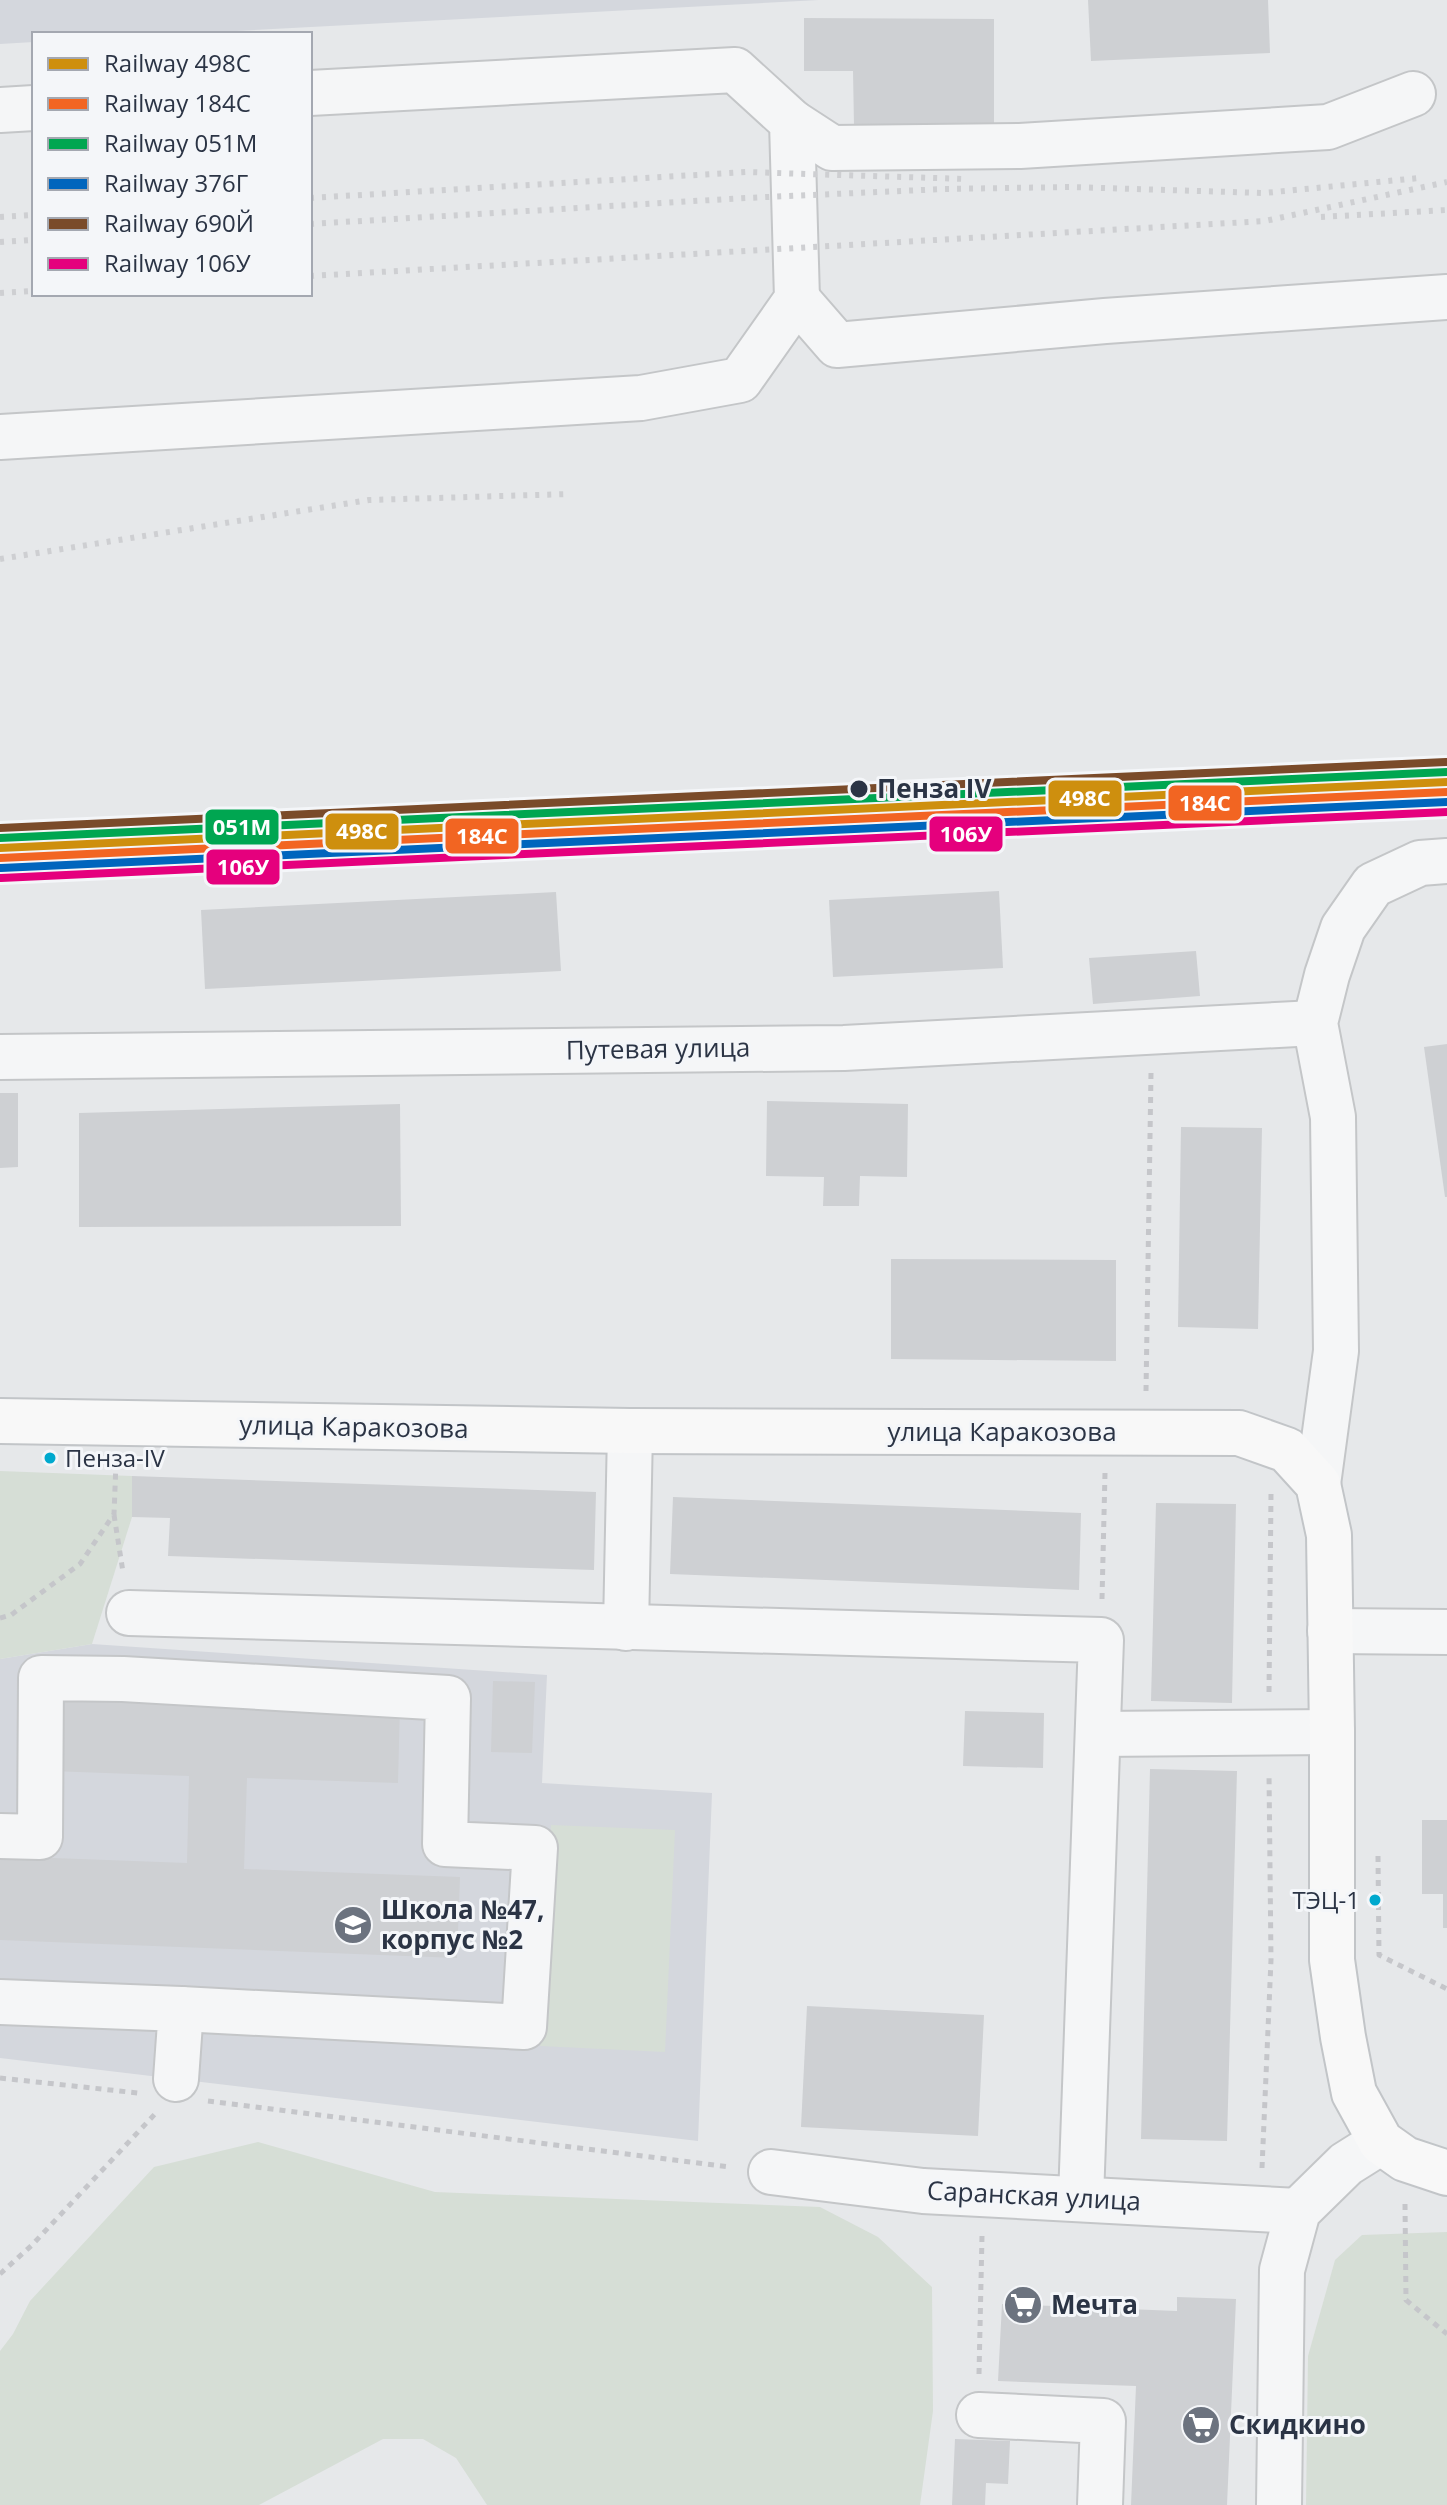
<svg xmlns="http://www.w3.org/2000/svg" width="1447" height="2505" font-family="'Open Sans',sans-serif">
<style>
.built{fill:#d4d7dd}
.green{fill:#d6ded6}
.building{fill:#ced0d3}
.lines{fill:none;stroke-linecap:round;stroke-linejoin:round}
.minor-casing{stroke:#c4c6c8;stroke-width:48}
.major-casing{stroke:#c2c5c8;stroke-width:48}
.path{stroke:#c5c6ca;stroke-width:5;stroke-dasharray:6 6;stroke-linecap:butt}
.minor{stroke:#f5f6f7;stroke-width:44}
.major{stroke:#f8f8f8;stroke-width:44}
.rail{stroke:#cecfd2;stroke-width:6;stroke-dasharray:4 8;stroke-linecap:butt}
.rail-1-casing{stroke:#f4f6f9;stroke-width:14}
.rail-2-casing{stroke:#f4f6f9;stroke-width:14}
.rail-3-casing{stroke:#f4f6f9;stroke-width:14}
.rail-4-casing{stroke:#f4f6f9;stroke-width:14}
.rail-5-casing{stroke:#f4f6f9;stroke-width:14}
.rail-6-casing{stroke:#f4f6f9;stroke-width:14}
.rail-1{stroke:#ce8f0e;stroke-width:8}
.rail-2{stroke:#f26522;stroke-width:8}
.rail-3{stroke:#00a651;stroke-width:8}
.rail-4{stroke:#0065bd;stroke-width:8}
.rail-5{stroke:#7a4b2a;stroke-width:8}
.rail-6{stroke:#e5007d;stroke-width:8}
.stop-dot{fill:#2b3445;stroke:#f4f6f9;stroke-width:3}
.bus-dot{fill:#00a9ce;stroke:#f4f6f9;stroke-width:3}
.labels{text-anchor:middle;stroke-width:6;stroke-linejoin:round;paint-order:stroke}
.bus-label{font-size:24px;fill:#2b3445;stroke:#f4f6f9;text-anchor:start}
.stop-label{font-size:26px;font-weight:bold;fill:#2b3445;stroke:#f4f6f9;text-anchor:start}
.street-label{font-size:26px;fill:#2b3445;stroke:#f4f6f9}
.poi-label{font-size:26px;font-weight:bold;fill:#2b3445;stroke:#f4f6f9;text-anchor:start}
.line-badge{stroke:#f4f6f9;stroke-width:3}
.badge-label{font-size:22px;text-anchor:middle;font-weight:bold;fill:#fff}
</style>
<rect width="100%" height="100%" fill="#e6e8ea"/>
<g class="built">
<polygon points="0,0 819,0 180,34 34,34 34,42 0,44"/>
<polygon points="92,1644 547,1675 542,1783 712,1793 698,2141 0,2058 0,1659"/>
</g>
<g class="green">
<polygon points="0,1471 132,1476 132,1517 92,1644 0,1659"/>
<polygon points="551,1825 675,1830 665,2052 540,2046"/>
<polygon points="258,2142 435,2192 820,2207 878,2237 932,2287 933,2411 920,2505 487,2505 456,2458 423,2439 383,2439 259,2505 0,2505 0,2351 13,2334 30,2301 154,2167"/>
<polygon points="1447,2232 1447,2505 1306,2505 1308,2356 1335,2260 1362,2235"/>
</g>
<g class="building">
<polygon points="1088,0 1268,0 1270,53 1091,61"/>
<polygon points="804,18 994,19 994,126 854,126 853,71 804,71"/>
<polygon points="999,891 1003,968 833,977 829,900"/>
<polygon points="556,892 561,971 205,989 201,910"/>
<polygon points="1196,951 1200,996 1093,1004 1089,958"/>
<polygon points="1447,1044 1447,1197 1445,1197 1424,1047"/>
<polygon points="0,1093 18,1093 18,1167 0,1168"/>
<polygon points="767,1101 908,1104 907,1177 860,1176 859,1206 823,1206 824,1177 766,1176"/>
<polygon points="400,1104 401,1226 79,1227 79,1113"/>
<polygon points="1181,1127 1262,1128 1258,1329 1178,1327"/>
<polygon points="891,1259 1116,1260 1116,1361 891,1359"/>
<polygon points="132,1476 596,1492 594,1570 168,1556 170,1518 132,1517"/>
<polygon points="673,1497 1081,1513 1079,1590 670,1574"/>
<polygon points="1156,1503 1236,1504 1232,1703 1151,1701"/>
<polygon points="493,1681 535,1682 532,1753 491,1752"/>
<polygon points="52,1692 400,1703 398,1783 247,1778 244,1869 460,1877 457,1958 0,1940 0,1856 187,1863 189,1776 50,1771"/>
<polygon points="965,1711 1044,1713 1043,1768 963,1766"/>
<polygon points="1150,1769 1237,1771 1227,2141 1141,2139"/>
<polygon points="1422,1820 1447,1820 1447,1928 1443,1928 1443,1894 1422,1894"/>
<polygon points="807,2006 984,2015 978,2136 801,2127"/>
<polygon points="1177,2297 1236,2299 1227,2505 1131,2505 1136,2386 998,2381 1002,2304 1177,2311"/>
<polygon points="955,2439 1010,2441 1008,2484 986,2483 985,2505 952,2505"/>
</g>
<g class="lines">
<g class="minor-casing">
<g id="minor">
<polyline points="0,110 34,108"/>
<polyline points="792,122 832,148 1020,146 1328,127 1413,94"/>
<polyline points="797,299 837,345 1105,321 1447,297"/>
<polyline points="0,437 641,398 740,380 797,299 792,122 735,70 310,93"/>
<polyline points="0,1057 844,1048 1315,1023"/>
<polyline points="1318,1484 1336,1351 1333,1117 1315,1023 1327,975 1343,928 1373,885 1420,863 1447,861"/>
<polyline points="129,1613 1101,1640 1081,2198"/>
<polyline points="626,1628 630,1431"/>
<polyline points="1330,1631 1447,1632"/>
<polyline points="1098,1734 1332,1732"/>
<polyline points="0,1836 40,1837 41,1678 123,1679 448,1698 445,1844 535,1848 524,2027 181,2009"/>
<polyline points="0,2002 181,2009 176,2079"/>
<polyline points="771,2172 923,2191 1298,2211"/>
<polyline points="979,2415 1103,2421 1100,2505"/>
<polyline points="1279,2505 1282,2270 1298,2211 1346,2164 1381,2142"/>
</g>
</g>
<g class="major-casing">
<polyline id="major" points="0,1421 630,1431 1239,1433 1287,1450 1318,1484 1329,1535 1332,1732 1332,1960 1343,2037 1354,2093 1381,2142 1405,2159 1447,2173"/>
</g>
<g class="path">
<polyline points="1146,1391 1151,1073"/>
<polyline points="114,1515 123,1572"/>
<polyline points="1102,1599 1105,1473"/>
<polyline points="0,1618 11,1615 80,1564 114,1514 116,1463"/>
<polyline points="1269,1692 1271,1494"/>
<polyline points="1378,1856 1379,1955 1447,1989"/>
<polyline points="0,2078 138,2093"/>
<polyline points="208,2101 730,2167"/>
<polyline points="1262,2168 1271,1960 1269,1774"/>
<polyline points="1405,2204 1406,2300 1447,2334"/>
<polyline points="0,2274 32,2245 155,2114"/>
<polyline points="979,2374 982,2236"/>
</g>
<use href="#minor" class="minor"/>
<use href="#major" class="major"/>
<g class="rail">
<polyline points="310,198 746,172 965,179"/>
<polyline points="0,217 34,215"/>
<polyline points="1321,217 1447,210"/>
<polyline points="310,224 745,198 945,189 1071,187 1264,193 1419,178"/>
<polyline points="0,242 34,240"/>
<polyline points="310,276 1265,221 1447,182"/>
<polyline points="0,293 34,291"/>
<polyline points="0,559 369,500 569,494"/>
</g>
<g class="rail-1-casing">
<polyline id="rail-1" points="0,848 1447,782"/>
</g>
<g class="rail-2-casing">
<polyline id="rail-2" points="0,858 1447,792"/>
</g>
<g class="rail-3-casing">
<polyline id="rail-3" points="0,838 1447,772"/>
</g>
<g class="rail-4-casing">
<polyline id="rail-4" points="1,868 1447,802"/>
</g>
<g class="rail-5-casing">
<polyline id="rail-5" points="0,828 1446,762"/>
</g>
<g class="rail-6-casing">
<polyline id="rail-6" points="1,878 1447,812"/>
</g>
<use href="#rail-1" class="rail-1"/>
<use href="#rail-2" class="rail-2"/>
<use href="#rail-3" class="rail-3"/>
<use href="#rail-4" class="rail-4"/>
<use href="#rail-5" class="rail-5"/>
<use href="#rail-6" class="rail-6"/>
</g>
<defs>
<g id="school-disc" transform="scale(2)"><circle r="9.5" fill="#6c737f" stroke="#f4f6f9"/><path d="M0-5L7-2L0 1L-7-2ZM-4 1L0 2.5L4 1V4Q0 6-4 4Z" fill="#fff"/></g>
<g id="supermarket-disc" transform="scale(2)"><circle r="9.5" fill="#6c737f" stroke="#f4f6f9"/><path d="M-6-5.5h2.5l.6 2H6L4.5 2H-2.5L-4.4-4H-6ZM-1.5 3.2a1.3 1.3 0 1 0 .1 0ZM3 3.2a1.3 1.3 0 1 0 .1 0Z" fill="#fff"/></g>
</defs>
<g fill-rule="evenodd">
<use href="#school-disc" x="353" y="1925"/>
<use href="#supermarket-disc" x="1023" y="2305"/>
<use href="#supermarket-disc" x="1201" y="2425"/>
</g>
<circle class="stop-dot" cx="859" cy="789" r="10"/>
<g class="bus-dot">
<circle cx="50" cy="1458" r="7"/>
<circle cx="1375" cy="1900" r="7"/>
</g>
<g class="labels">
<g class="bus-label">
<text x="65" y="1467">Пенза-IV</text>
<text x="1360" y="1909" text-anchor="end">ТЭЦ-1</text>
</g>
<g class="stop-label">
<text x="877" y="798">Пенза IV</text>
</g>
<g class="street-label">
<text transform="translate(658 1049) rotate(-1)" y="9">Путевая улица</text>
<text transform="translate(354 1427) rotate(1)" y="9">улица Каракозова</text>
<text x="1002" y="1441">улица Каракозова</text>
<text transform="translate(1034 2196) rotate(3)" y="9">Саранская улица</text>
</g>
<g class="poi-label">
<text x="381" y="1919">Школа №47,<tspan x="381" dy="30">корпус №2</tspan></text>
<text x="1051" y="2314">Мечта</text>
<text x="1229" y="2434">Скидкино</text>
</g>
</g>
<g class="line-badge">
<rect x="1047" y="779" width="76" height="39" rx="8" fill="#ce8f0e"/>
<rect x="1167" y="784" width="76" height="38" rx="8" fill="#f26522"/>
<rect x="204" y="808" width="76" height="38" rx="8" fill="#00a651"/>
<rect x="324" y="812" width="76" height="39" rx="8" fill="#ce8f0e"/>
<rect x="928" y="815" width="76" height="38" rx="8" fill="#e5007d"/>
<rect x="444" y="817" width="76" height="38" rx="8" fill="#f26522"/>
<rect x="205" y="848" width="76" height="38" rx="8" fill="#e5007d"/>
</g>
<g class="badge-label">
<text x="1085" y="806">498С</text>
<text x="1205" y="811">184С</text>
<text x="242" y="835">051М</text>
<text x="362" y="839">498С</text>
<text x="966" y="842">106У</text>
<text x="482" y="844">184С</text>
<text x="243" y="875">106У</text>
</g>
<rect x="32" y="32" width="280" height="264" fill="#f4f6f9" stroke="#a4a8b1" stroke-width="2"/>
<rect x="48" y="58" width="40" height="12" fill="#ce8f0e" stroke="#a4a8b1" stroke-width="2"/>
<text x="104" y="72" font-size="24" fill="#2b3445">Railway 498С</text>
<rect x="48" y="98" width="40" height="12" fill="#f26522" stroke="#a4a8b1" stroke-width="2"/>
<text x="104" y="112" font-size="24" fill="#2b3445">Railway 184С</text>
<rect x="48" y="138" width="40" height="12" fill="#00a651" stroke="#a4a8b1" stroke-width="2"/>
<text x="104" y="152" font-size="24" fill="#2b3445">Railway 051М</text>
<rect x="48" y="178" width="40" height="12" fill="#0065bd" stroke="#a4a8b1" stroke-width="2"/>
<text x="104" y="192" font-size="24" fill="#2b3445">Railway 376Г</text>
<rect x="48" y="218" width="40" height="12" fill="#7a4b2a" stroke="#a4a8b1" stroke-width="2"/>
<text x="104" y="232" font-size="24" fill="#2b3445">Railway 690Й</text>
<rect x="48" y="258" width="40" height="12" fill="#e5007d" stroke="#a4a8b1" stroke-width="2"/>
<text x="104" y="272" font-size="24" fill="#2b3445">Railway 106У</text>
</svg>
